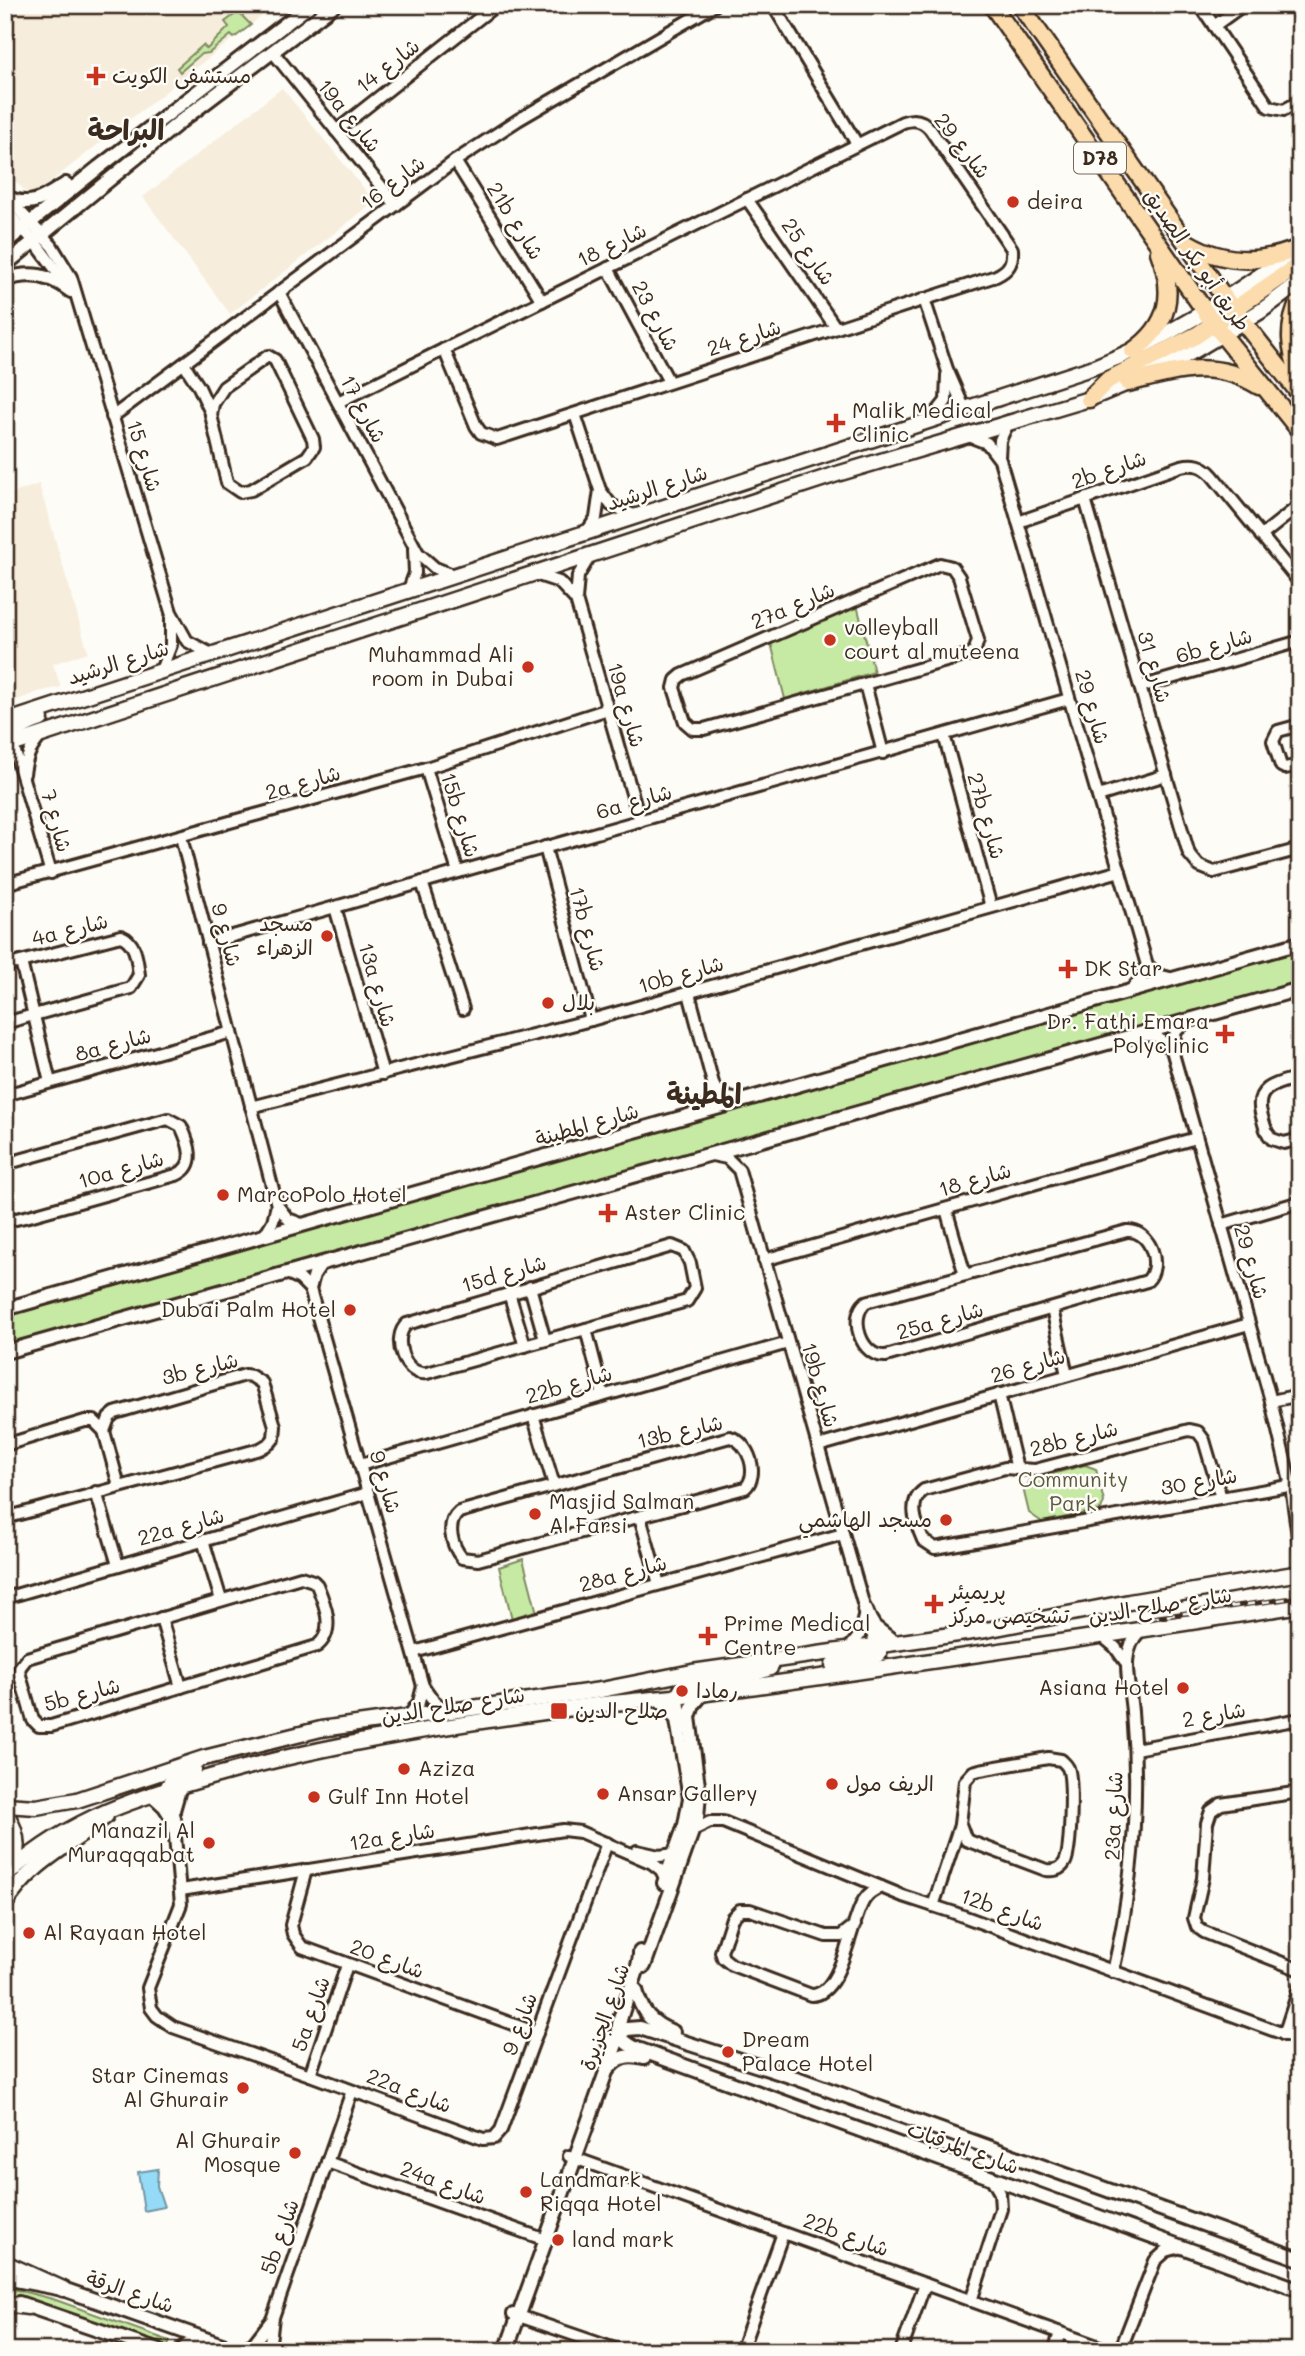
<svg xmlns="http://www.w3.org/2000/svg" width="1305" height="2356" font-family="Mali,'Playpen Sans Arabic',sans-serif">
<style>
.built{fill:#f7eddc}
.green{fill:#c6eaa4;stroke:#808a61;stroke-width:2}
.water{fill:#95daf7;stroke:#7194a0;stroke-width:2}
.lines{fill:none;stroke-linecap:round;stroke-linejoin:round}
.minor-casing{stroke:#3b2a1e;stroke-width:16}
.tertiary-casing{stroke:#3b2a1e;stroke-width:18}
.secondary-casing{stroke:#3b2a1e;stroke-width:19}
.primary-casing{stroke:#3b2a1e;stroke-width:21}
.minor{stroke:#fdfcf7;stroke-width:10}
.tertiary{stroke:#fdfcf7;stroke-width:12}
.secondary{stroke:#fdfcf7;stroke-width:14}
.primary{stroke:#fcdcac;stroke-width:16}
.rail-casing{stroke:#3b2a1e;stroke-width:5}
.rail{stroke:#fdfcf7;stroke-width:2.5;stroke-dasharray:8;stroke-linecap:butt}
.poi-dot{fill:#c8321e;stroke:#fdfcf7;stroke-width:2.5}
.labels{text-anchor:middle;stroke-width:5;stroke-linejoin:round;paint-order:stroke}
.shield{fill:#fdfcf7;stroke:#75695f;stroke-width:2}
.shield-label{font-size:19px;font-weight:bold;fill:#3b2a1e}
.street-label{font-size:21px;fill:#3b2a1e;stroke:#fdfcf7}
.poi-label{font-size:21px;fill:#3b2a1e;stroke:#fdfcf7;text-anchor:start}
.park-label{font-size:21px;fill:#5e5a40;stroke:#fdfcf7}
.district-label{font-size:28px;font-weight:bold;fill:#3b2a1e;stroke:#fdfcf7}
</style>
<rect width="100%" height="100%" fill="#fdfcf7"/>
<filter id="ink" filterUnits="userSpaceOnUse"><feTurbulence type="fractalNoise" baseFrequency=".0143" numOctaves="2"/><feDisplacementMap in="SourceGraphic" scale="14" xChannelSelector="R" yChannelSelector="G"/><feConvolveMatrix kernelMatrix="1 2 1 2 8 2 1 2 1" color-interpolation-filters="sRGB"/></filter>
<g filter="url(#ink)">
<g class="built">
<polygon points="5,5 276,5 31,197 5,171"/>
<polygon points="282,88 370,196 372,204 230,314 143,197"/>
<polygon points="39,484 88,652 53,664 61,687 38,692 5,705 5,496"/>
</g>
<g class="green">
<polygon points="238,12 251,25 234,38 231,35 209,53 201,54 180,72 177,68 203,45 207,49 229,27 225,22"/>
<polygon points="857,605 874,672 785,699 771,643"/>
<polygon points="1300,946 1300,984 5,1352 5,1313"/>
<polygon points="1085,1465 1096,1469 1104,1502 1101,1510 1042,1522 1029,1513 1024,1492 1030,1480"/>
<polygon points="523,1559 537,1613 512,1619 499,1567"/>
<polygon points="5,2287 53,2299 170,2341 166,2350 5,2294"/>
</g>
<polygon class="water" points="158,2169 157,2186 164,2207 144,2211 138,2172"/>
<g class="lines">
<g class="minor-casing">
<g id="minor">
<polyline points="773,5 857,144"/>
<polyline points="1200,5 1269,107 1284,110 1300,101"/>
<polyline points="1214,26 1243,5"/>
<polyline points="273,52 396,205"/>
<polyline points="336,131 496,5"/>
<polyline points="455,161 542,301"/>
<polyline points="5,195 52,246 71,277 171,612 187,641 213,655"/>
<polyline points="747,199 836,328"/>
<polyline points="5,210 35,242 70,289"/>
<polyline points="608,268 669,382"/>
<polyline points="279,292 418,553 435,568 455,576"/>
<polyline points="924,299 947,369 965,410"/>
<polygon points="268,356 275,360 313,439 314,447 307,457 251,490 240,492 227,483 211,415 213,404 224,387"/>
<polyline points="184,364 199,387 211,413"/>
<path d="M338,402l565,-280c11,-4 20,-2 27,7l82,120c1,14 -3,21 -16,27l-499,163 -16,-6 -5,-7 -32,-77"/>
<polyline points="575,414 600,490 611,505 636,516"/>
<polyline points="112,417 455,161 518,120 715,5"/>
<polyline points="933,417 946,401 947,375"/>
<polyline points="969,436 987,443 1000,460 1147,965 1158,975 1174,979"/>
<polyline points="999,457 1000,440 1009,421"/>
<polyline points="1085,499 1189,854 1199,866 1214,872 1300,849"/>
<path d="M1018,522l163,-56c13,-3 22,-1 31,9l88,108"/>
<polyline points="586,533 596,518 600,490"/>
<polyline points="1261,536 1300,505"/>
<polyline points="590,556 578,576 576,600 640,821"/>
<polygon points="940,564 952,567 959,577 978,640 975,650 971,654 704,729 693,729 685,722 674,688 676,680 682,675"/>
<polyline points="535,574 559,582 576,600"/>
<polyline points="408,592 415,573 414,549"/>
<polyline points="160,673 171,645 171,618"/>
<polyline points="865,684 883,753"/>
<polyline points="1140,687 1300,641"/>
<polyline points="1300,725 1278,731 1273,741 1281,766 1285,768 1300,765"/>
<polyline points="944,735 991,907"/>
<polyline points="13,745 51,873"/>
<polyline points="426,768 458,872"/>
<path d="M24,774c2,-16 6,-26 17,-38"/>
<polyline points="1098,796 1166,775"/>
<polyline points="181,837 277,1205 288,1219 304,1225"/>
<polyline points="545,847 591,1020"/>
<polyline points="422,882 463,1009"/>
<polyline points="5,884 426,768 608,709"/>
<polyline points="335,907 383,1074"/>
<polyline points="208,943 1069,699"/>
<polyline points="21,962 50,1082"/>
<path d="M5,966l116,-30c15,6 16,24 18,39l-8,13 -126,35"/>
<polyline points="1130,991 1141,979 1147,965"/>
<polyline points="689,993 714,1087 710,1102 698,1113"/>
<polyline points="1186,1022 1176,1031 1172,1050 1271,1401 1291,1486 1300,1551"/>
<polyline points="1142,1035 1156,1036 1172,1050"/>
<path d="M1300,1077c-21,6 -46,9 -39,36 3,10 4,19 11,26l12,4 16,-4"/>
<polyline points="714,1087 728,1098 742,1100"/>
<polyline points="5,1095 232,1032"/>
<polyline points="251,1107 591,1020 1120,871"/>
<polyline points="712,1155 727,1158 739,1170 865,1610 875,1626 897,1643"/>
<path d="M5,1164l163,-45 13,7c8,17 17,40 -5,49l-147,41 -13,3 -11,-1"/>
<polyline points="946,1209 965,1275"/>
<polyline points="1221,1225 1300,1202"/>
<path d="M1127,1231c23,-2 36,35 20,50l-261,75c-25,2 -38,-39 -20,-54z"/>
<polyline points="264,1236 273,1221 277,1205"/>
<path d="M672,1246l12,5 6,12 5,25 -8,13 -260,72c-23,4 -36,-36 -20,-49z"/>
<polyline points="764,1260 1196,1138"/>
<polyline points="287,1273 300,1279 310,1289 423,1686 433,1700 446,1711"/>
<polyline points="530,1287 545,1340"/>
<polyline points="310,1289 314,1275 322,1263"/>
<polyline points="509,1293 525,1346"/>
<polyline points="1052,1309 1067,1375"/>
<polyline points="586,1329 603,1395"/>
<polyline points="999,1394 1017,1469"/>
<polyline points="1271,1401 1300,1395"/>
<polyline points="533,1415 554,1485"/>
<path d="M730,1437c19,5 30,38 15,51l-267,72 -16,-2c-10,-12 -17,-34 -3,-46z"/>
<polyline points="5,1445 85,1421 94,1421 104,1431 119,1486"/>
<polyline points="818,1446 1249,1324"/>
<polyline points="360,1465 788,1343"/>
<polyline points="96,1492 118,1565"/>
<path d="M1221,1498l-17,-58 -6,-8 -9,-2 -154,40 -30,-2 -81,22c-17,12 -8,34 -1,50l12,8 365,-64"/>
<polyline points="640,1517 659,1584"/>
<polyline points="5,1518 260,1449 270,1443 274,1438 275,1426 262,1383 251,1376 245,1375 115,1413 109,1418 104,1431"/>
<polyline points="203,1540 221,1600"/>
<path d="M301,1577l12,4 4,4c8,19 19,46 0,61l-266,80h-12l-6,-6 -14,-48 1,-5 7,-9z"/>
<polyline points="5,1598 368,1493"/>
<polyline points="161,1618 181,1687"/>
<polyline points="1102,1636 1115,1647 1125,1661"/>
<polyline points="847,1651 859,1636 865,1613"/>
<polyline points="414,1652 843,1534"/>
<polyline points="409,1716 419,1702 423,1686"/>
<polyline points="1135,1749 1300,1719"/>
<path d="M1048,1758l13,2c3,3 5,4 7,8 5,12 3,83 -3,94 -4,8 -11,9 -19,8l-80,-30 -6,-16 5,-43 8,-9 7,-2z"/>
<polyline points="181,1786 173,1814 181,1904 148,1988 151,2008 157,2016 173,2027 310,2075 483,2139 494,2138 501,2130 607,1843"/>
<polyline points="1300,1792 1221,1804 1211,1811 1207,1823 1203,1878 1194,1918 1197,1927 1204,1932 1300,1970"/>
<polyline points="150,1794 164,1807 171,1818"/>
<polyline points="693,1830 710,1822 723,1822 903,1896 952,1912 1300,2040"/>
<polyline points="637,1851 659,1856 675,1854"/>
<polyline points="306,1870 291,1925 293,1934 302,1947 537,2033"/>
<polyline points="181,1890 563,1830 580,1832 652,1863 661,1870 666,1880"/>
<polyline points="933,1906 960,1825"/>
<path d="M855,1925l-14,11h-15l-76,-26h-10l-8,8 -11,34 2,6 9,7 79,30c31,1 39,-73 53,-95 4,-7 10,-10 17,-13"/>
<path d="M1113,1972c20,-87 27,-172 19,-260 -2,-29 -14,-58 8,-81"/>
<polyline points="1284,2035 1300,1986"/>
<polyline points="310,2075 347,1965"/>
<polyline points="569,2156 1111,2351"/>
<polyline points="327,2162 546,2240"/>
<polyline points="971,2301 1001,2209 1000,2193 992,2179"/>
<polyline points="513,2314 621,2351"/>
<polyline points="238,2350 253,2344 270,2322"/>
<polyline points="272,2351 270,2342 273,2317 352,2091"/>
<polyline points="741,2351 783,2233"/>
<polyline points="901,2351 925,2284"/>
<polyline points="1054,2351 1060,2333"/>
<polyline points="1120,2351 1155,2261 1166,2251 1181,2247"/>
</g>
</g>
<g class="tertiary-casing">
<g id="tertiary">
<path d="M10,199c23,9 37,-3 56,-15"/>
<polyline points="5,243 98,168 310,5"/>
<polyline points="5,265 181,121 334,5"/>
<path d="M5,280c24,-9 46,-5 66,11"/>
<polyline points="5,1309 1300,943"/>
<polyline points="5,1352 1300,989"/>
<polyline points="656,1699 668,1706 677,1720 690,1798 685,1825 664,1883"/>
<path d="M640,1952c1,22 -25,65 -21,81 2,7 10,12 16,15l665,242"/>
<polyline points="644,1966 697,1818 699,1793 689,1717 693,1705 702,1694"/>
<path d="M636,1990c5,22 16,34 37,42"/>
<polyline points="608,2042 627,2029 640,2028 799,2079 1300,2259"/>
<path d="M608,2069c10,-13 21,-15 36,-11"/>
<polyline points="5,2278 63,2289 239,2351"/>
<polyline points="19,2303 159,2351"/>
<polyline points="181,2351 188,2345 207,2351"/>
<polyline points="506,2351 620,2033"/>
</g>
</g>
<g class="secondary-casing">
<g id="secondary">
<path d="M5,722l1089,-355c73,-28 135,-69 198,-114"/>
<path d="M13,745c2,-17 13,-21 28,-26"/>
<polyline points="5,747 837,474 1089,399 1154,372 1197,349 1261,311 1300,282"/>
<polyline points="833,1665 872,1658 879,1654 879,1646 865,1610"/>
<polyline points="680,1730 677,1697 684,1685 758,1672 770,1668"/>
<polyline points="5,1805 36,1807 77,1800 204,1758 321,1729 601,1690 692,1672 986,1630 1129,1602 1300,1573"/>
<path d="M5,1812c15,22 16,45 0,67"/>
<path d="M174,1823l-7,-34c5,-13 14,-15 27,-19"/>
<path d="M11,1871c62,-54 126,-73 203,-95 121,-34 249,-53 373,-70 38,-5 75,-7 113,-12 200,-28 400,-57 600,-89"/>
<path d="M5,1904c28,-44 63,-56 101,-88"/>
<polyline points="5,2263 63,2289"/>
<polyline points="5,2304 28,2307"/>
</g>
</g>
<g class="primary-casing">
<g id="primary">
<polyline points="992,5 1214,324 1300,431"/>
<polyline points="1020,5 1226,300 1300,394"/>
<path d="M1188,243c36,21 73,21 111,5"/>
<path d="M1300,300c-14,27 -10,50 0,78"/>
<path d="M1133,351c37,-26 42,-58 26,-99"/>
<path d="M1128,383c48,-12 85,-25 131,3"/>
<polyline points="1089,399 1108,380 1197,335 1300,264"/>
</g>
</g>
<use href="#minor" class="minor"/>
<use href="#tertiary" class="tertiary"/>
<use href="#secondary" class="secondary"/>
<use href="#primary" class="primary"/>
<g class="rail-casing">
<polyline id="rail" points="1151,1618 1300,1597"/>
</g>
<use href="#rail" class="rail"/>
</g>
</g>
<g class="poi-dot">
<path d="M92.5 65.5h7v7h7v7h-7v7h-7v-7h-7v-7h7z"/>
<circle cx="1013" cy="202" r="7"/>
<path d="M832.5 412.5h7v7h7v7h-7v7h-7v-7h-7v-7h7z"/>
<circle cx="830" cy="640" r="7"/>
<circle cx="528" cy="667" r="7"/>
<circle cx="327" cy="936" r="7"/>
<path d="M1064.5 958.5h7v7h7v7h-7v7h-7v-7h-7v-7h7z"/>
<circle cx="548" cy="1003" r="7"/>
<path d="M1221.5 1023.5h7v7h7v7h-7v7h-7v-7h-7v-7h7z"/>
<circle cx="223" cy="1195" r="7"/>
<path d="M604.5 1202.5h7v7h7v7h-7v7h-7v-7h-7v-7h7z"/>
<circle cx="350" cy="1310" r="7"/>
<circle cx="535" cy="1514" r="7"/>
<circle cx="946" cy="1520" r="7"/>
<path d="M930.5 1593.5h7v7h7v7h-7v7h-7v-7h-7v-7h7z"/>
<path d="M704.5 1625.5h7v7h7v7h-7v7h-7v-7h-7v-7h7z"/>
<circle cx="1183" cy="1688" r="7"/>
<circle cx="682" cy="1691" r="7"/>
<rect x="550" y="1702" width="18" height="18" rx="3.5"/>
<circle cx="404" cy="1769" r="7"/>
<circle cx="832" cy="1784" r="7"/>
<circle cx="603" cy="1794" r="7"/>
<circle cx="314" cy="1797" r="7"/>
<circle cx="209" cy="1843" r="7"/>
<circle cx="29" cy="1933" r="7"/>
<circle cx="728" cy="2052" r="7"/>
<circle cx="243" cy="2088" r="7"/>
<circle cx="295" cy="2153" r="7"/>
<circle cx="526" cy="2192" r="7"/>
<circle cx="558" cy="2240" r="7"/>
</g>
<g class="labels">
<rect class="shield" x="1074" y="142.5" width="52" height="31" rx="5"/>
<g class="shield-label">
<text x="1100" y="165">D78</text>
</g>
<g class="street-label">
<text transform="translate(388 66) rotate(-38)" y="7">شارع 14</text>
<text transform="translate(349 116) rotate(51)" y="7">19a شارع</text>
<text transform="translate(962 146) rotate(52)" y="7">شارع 29</text>
<text transform="translate(393 183) rotate(-37)" y="7">شارع 16</text>
<text transform="translate(515 221) rotate(58)" y="7">21b شارع</text>
<text transform="translate(612 245) rotate(-26)" y="7">شارع 18</text>
<text transform="translate(808 252) rotate(55)" y="7">شارع 25</text>
<text transform="translate(1197 260) rotate(55)" y="7">طريق أبو بكر الصديق</text>
<text transform="translate(655 316) rotate(62)" y="7">شارع 23</text>
<text transform="translate(744 338) rotate(-18)" y="7">شارع 24</text>
<text transform="translate(363 409) rotate(62)" y="7">شارع 17</text>
<text transform="translate(144 456) rotate(73)" y="7">شارع 15</text>
<text transform="translate(1109 470) rotate(-19)" y="7">2b شارع</text>
<text transform="translate(657 488) rotate(-18)" y="7">شارع الرشيد</text>
<text transform="translate(793 606) rotate(-23)" y="7">27a شارع</text>
<text transform="translate(1214 646) rotate(-16)" y="7">6b شارع</text>
<text transform="translate(118 663) rotate(-17)" y="7">شارع الرشيد</text>
<text transform="translate(1154 667) rotate(74)" y="7">شارع 31</text>
<text transform="translate(626 705) rotate(74)" y="7">19a شارع</text>
<text transform="translate(1092 707) rotate(74)" y="7">شارع 29</text>
<text transform="translate(303 783) rotate(-16)" y="7">2a شارع</text>
<text transform="translate(634 802) rotate(-16)" y="7">6a شارع</text>
<text transform="translate(460 815) rotate(73)" y="7">15b شارع</text>
<text transform="translate(986 816) rotate(74)" y="7">27b شارع</text>
<text transform="translate(56 821) rotate(74)" y="7">شارع 7</text>
<text transform="translate(587 929) rotate(75)" y="7">17b شارع</text>
<text transform="translate(70 930) rotate(-14)" y="7">4a شارع</text>
<text transform="translate(226 935) rotate(75)" y="7">شارع 9</text>
<text transform="translate(681 975) rotate(-16)" y="7">10b شارع</text>
<text transform="translate(377 985) rotate(74)" y="7">13a شارع</text>
<text transform="translate(113 1045) rotate(-15)" y="7">8a شارع</text>
<text transform="translate(587 1125) rotate(-16)" y="7">شارع المطينة</text>
<text transform="translate(121 1170) rotate(-16)" y="7">10a شارع</text>
<text transform="translate(975 1180) rotate(-16)" y="7">شارع 18</text>
<text transform="translate(1251 1262) rotate(74)" y="7">شارع 29</text>
<text transform="translate(504 1274) rotate(-16)" y="7">15d شارع</text>
<text transform="translate(940 1321) rotate(-16)" y="7">25a شارع</text>
<text transform="translate(1028 1366) rotate(-16)" y="7">شارع 26</text>
<text transform="translate(200 1369) rotate(-14)" y="7">3b شارع</text>
<text transform="translate(569 1385) rotate(-16)" y="7">22b شارع</text>
<text transform="translate(820 1385) rotate(74)" y="7">19b شارع</text>
<text transform="translate(680 1432) rotate(-13)" y="7">13b شارع</text>
<text transform="translate(1074 1439) rotate(-14)" y="7">28b شارع</text>
<text transform="translate(385 1482) rotate(74)" y="7">شارع 9</text>
<text transform="translate(1199 1482) rotate(-10)" y="7">شارع 30</text>
<text transform="translate(181 1527) rotate(-16)" y="7">22a شارع</text>
<text transform="translate(623 1574) rotate(-15)" y="7">28a شارع</text>
<text transform="translate(1160 1606) rotate(-9)" y="7">شارع صلاح الدين</text>
<text transform="translate(82 1695) rotate(-15)" y="7">5b شارع</text>
<text transform="translate(453 1706) rotate(-9)" y="7">شارع صلاح الدين</text>
<text transform="translate(1214 1715) rotate(-10)" y="7">شارع 2</text>
<text transform="translate(1114 1816) rotate(-88)" y="7">23a شارع</text>
<text transform="translate(392 1837) rotate(-9)" y="7">12a شارع</text>
<text transform="translate(1002 1910) rotate(20)" y="7">12b شارع</text>
<text transform="translate(387 1959) rotate(20)" y="7">شارع 20</text>
<text transform="translate(311 2014) rotate(-71)" y="7">5a شارع</text>
<text transform="translate(605 2017) rotate(-71)" y="7">شارع الجزيرة</text>
<text transform="translate(520 2024) rotate(-70)" y="7">شارع 9</text>
<text transform="translate(409 2091) rotate(21)" y="7">22a شارع</text>
<text transform="translate(963 2148) rotate(20)" y="7">شارع المرقبات</text>
<text transform="translate(443 2183) rotate(20)" y="7">24a شارع</text>
<text transform="translate(846 2235) rotate(20)" y="7">22b شارع</text>
<text transform="translate(280 2237) rotate(-71)" y="7">5b شارع</text>
<text transform="translate(130 2292) rotate(19)" y="7">شارع الرقة</text>
</g>
<g class="poi-label">
<text x="112" y="83">مستشفى الكويت</text>
<text x="1027" y="209">deira</text>
<text x="852" y="418">Malik Medical<tspan x="852" dy="24">Clinic</tspan></text>
<text x="844" y="635">volleyball<tspan x="844" dy="24">court al muteena</tspan></text>
<text x="514" y="662" text-anchor="end">Muhammad Ali<tspan x="514" dy="24">room in Dubai</tspan></text>
<text x="313" y="931" text-anchor="end">مسجد<tspan x="313" dy="24">الزهراء</tspan></text>
<text x="1084" y="976">DK Star</text>
<text x="562" y="1010">بلال</text>
<text x="1209" y="1029" text-anchor="end">Dr. Fathi Emara<tspan x="1209" dy="24">Polyclinic</tspan></text>
<text x="237" y="1202">MarcoPolo Hotel</text>
<text x="624" y="1220">Aster Clinic</text>
<text x="336" y="1317" text-anchor="end">Dubai Palm Hotel</text>
<text x="549" y="1509">Masjid Salman<tspan x="549" dy="24">Al Farsi</tspan></text>
<text x="932" y="1527" text-anchor="end">مسجد الهاشمي</text>
<text x="950" y="1599">پریمیئر<tspan x="950" dy="24">تشخیصی مرکز</tspan></text>
<text x="724" y="1631">Prime Medical<tspan x="724" dy="24">Centre</tspan></text>
<text x="1169" y="1695" text-anchor="end">Asiana Hotel</text>
<text x="696" y="1698">رمادا</text>
<text x="575" y="1718">صلاح الدين</text>
<text x="418" y="1776">Aziza</text>
<text x="846" y="1791">الريف مول</text>
<text x="617" y="1801">Ansar Gallery</text>
<text x="328" y="1804">Gulf Inn Hotel</text>
<text x="195" y="1838" text-anchor="end">Manazil Al<tspan x="195" dy="24">Muraqqabat</tspan></text>
<text x="43" y="1940">Al Rayaan Hotel</text>
<text x="742" y="2047">Dream<tspan x="742" dy="24">Palace Hotel</tspan></text>
<text x="229" y="2083" text-anchor="end">Star Cinemas<tspan x="229" dy="24">Al Ghurair</tspan></text>
<text x="281" y="2148" text-anchor="end">Al Ghurair<tspan x="281" dy="24">Mosque</tspan></text>
<text x="540" y="2187">Landmark<tspan x="540" dy="24">Riqqa Hotel</tspan></text>
<text x="572" y="2247">land mark</text>
</g>
<g class="park-label">
<text x="1073" y="1487">Community<tspan x="1073" dy="24">Park</tspan></text>
</g>
<g class="district-label">
<text x="126" y="140">البراحة</text>
<text x="704" y="1104">المطينة</text>
</g>
</g>
<rect width="1305" height="2356" fill="none" stroke="#fdfcf7" stroke-width="28"/>
<rect x="14" y="14" width="1277" height="2328" fill="none" stroke="#3b2a1e" stroke-width="2.5" filter="url(#ink)"/>
</svg>
